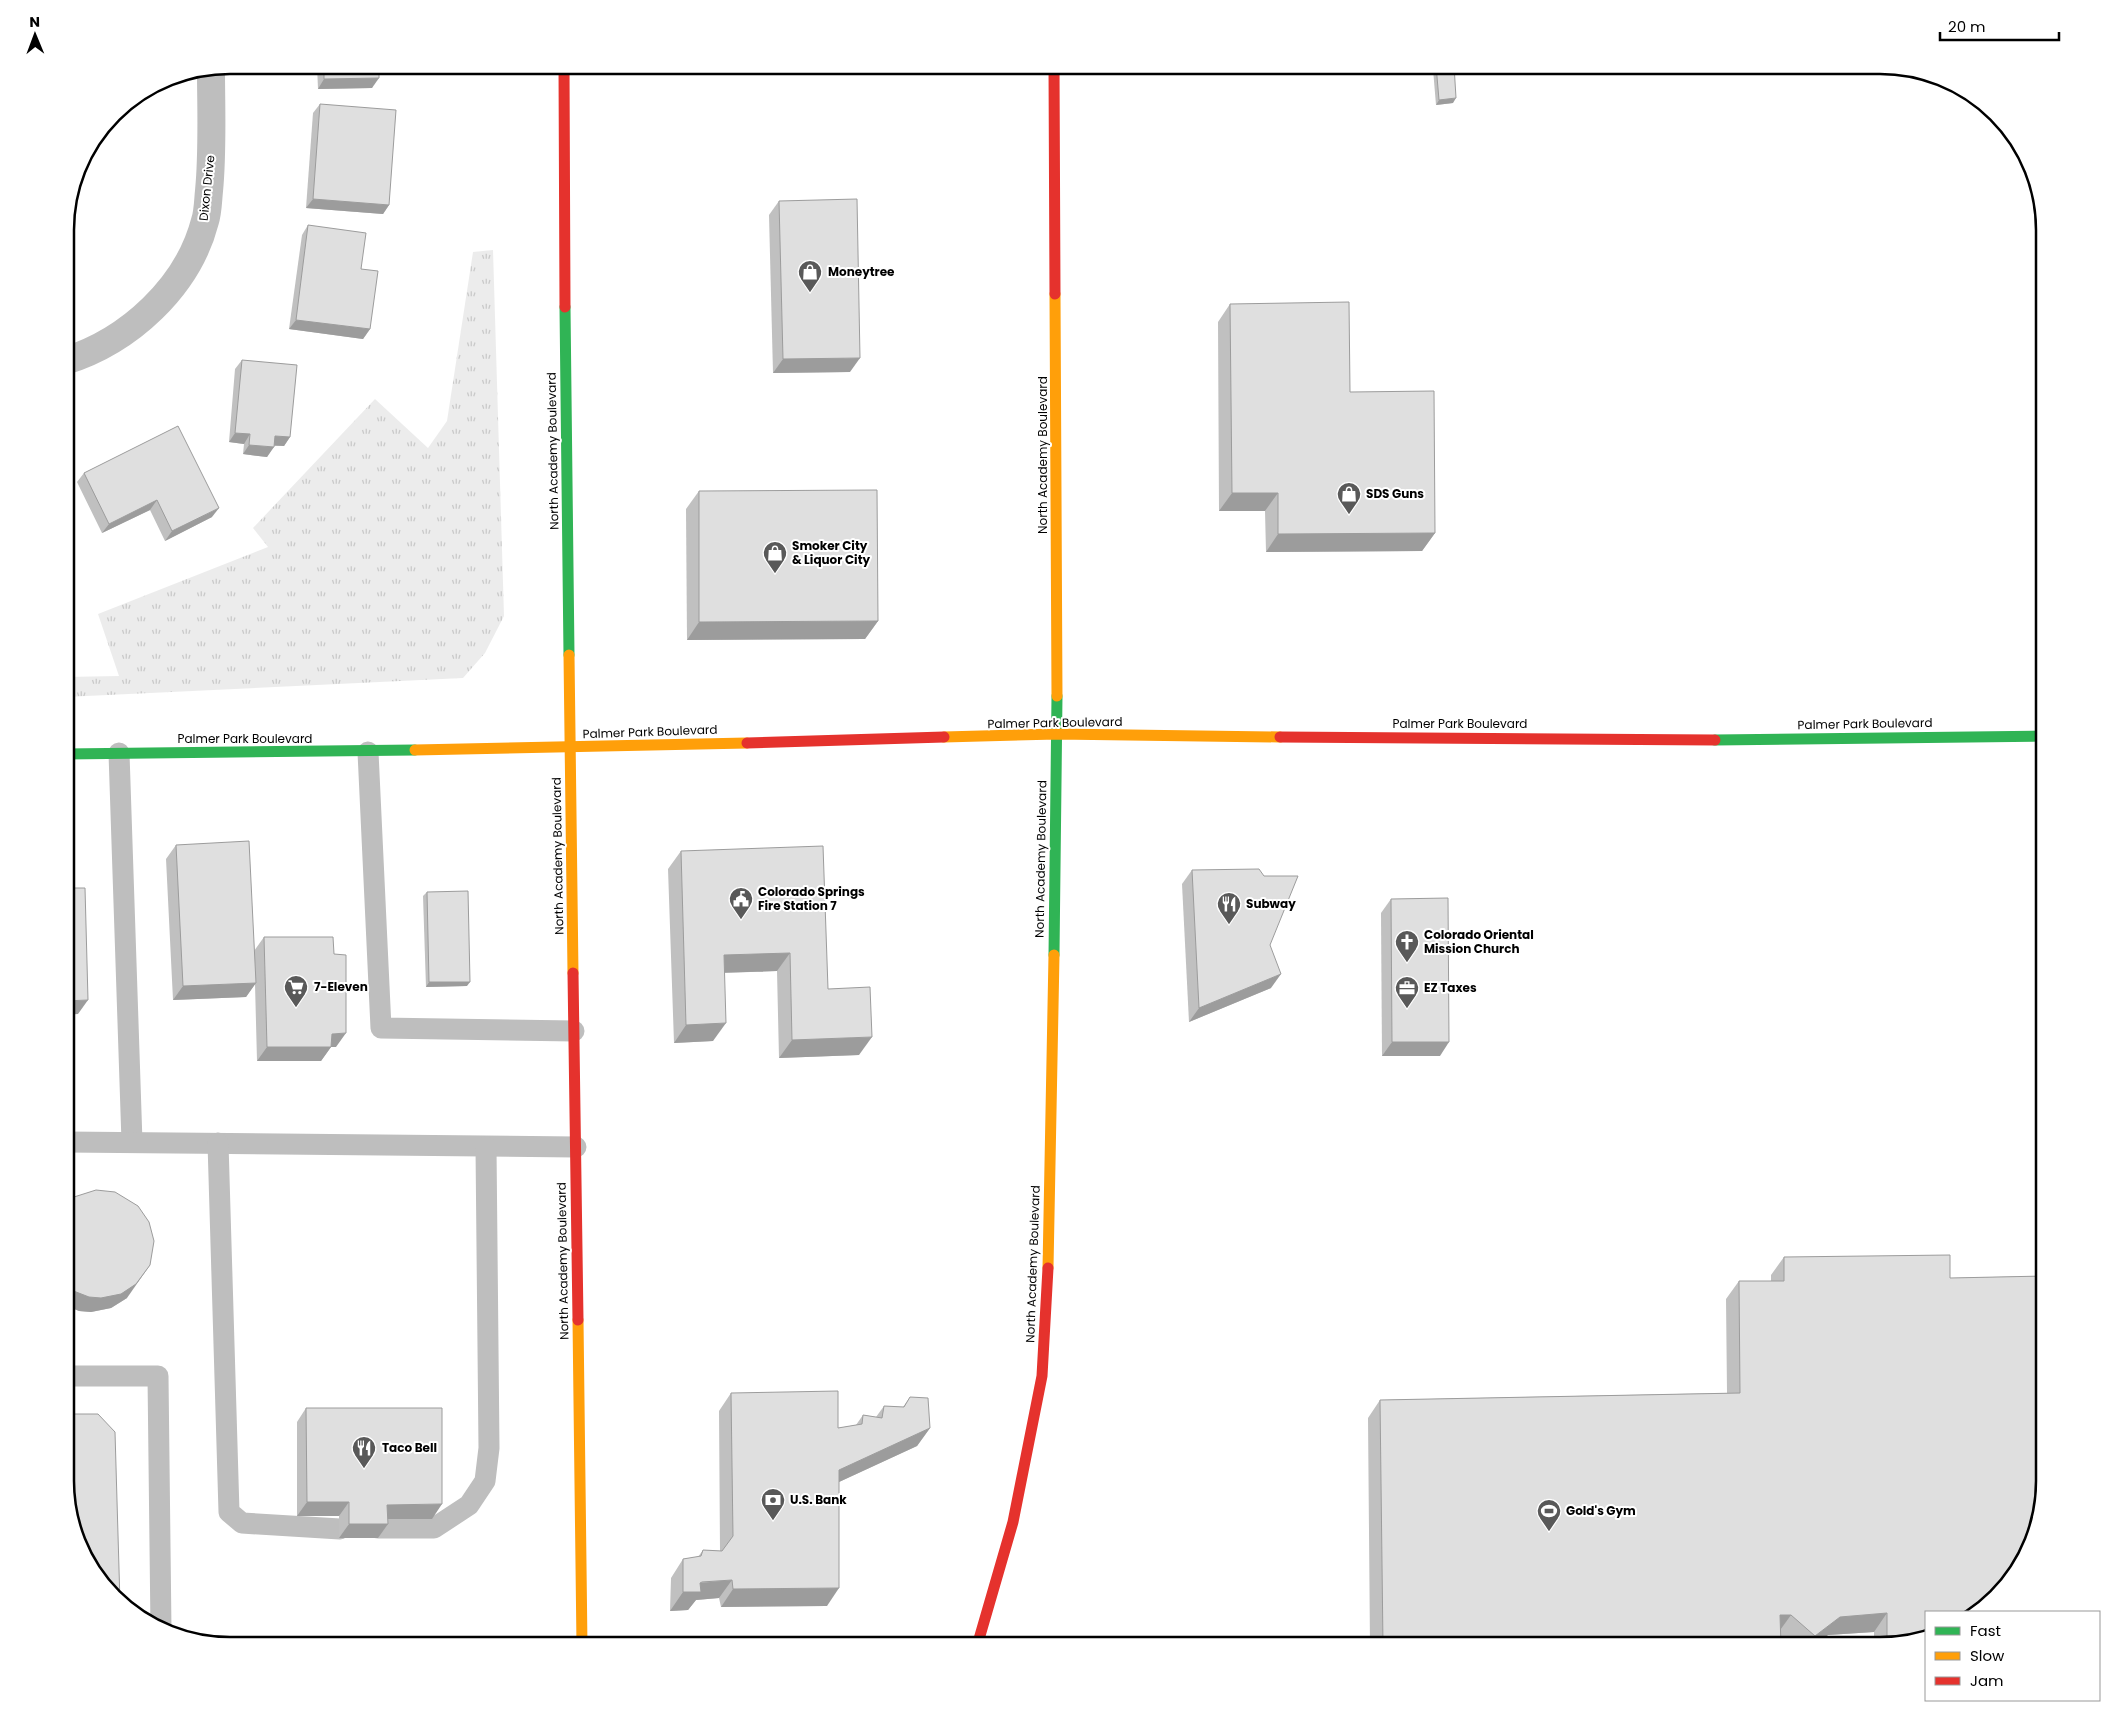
<svg xmlns="http://www.w3.org/2000/svg" width="2110" height="1711" font-family="Poppins,sans-serif">
<style>
.grass{fill:url(#grass-tufts)}
.lines{fill:none;stroke-linecap:round;stroke-linejoin:round}
.lane{stroke:#bebebe;stroke-width:21}
.street{stroke:#bebebe;stroke-width:28}
.fast{stroke:#30b455;stroke-width:11}
.slow{stroke:#ff9f0a;stroke-width:11}
.jam{stroke:#e5322d;stroke-width:11}
.wall{fill:#c0c0c0}
.shaded-wall{fill:#9c9c9c}
.building{fill:#dfdfdf;stroke:#9c9c9c}
.labels{text-anchor:middle;stroke-width:4;stroke-linejoin:round;paint-order:stroke}
.street-label{font-size:12px;fill:#000;stroke:#fff}
.poi-label{font-size:12px;font-weight:bold;fill:#000;stroke:#fff;text-anchor:start}
.rim{fill:none;stroke:#000;stroke-width:2.5}
</style>
<defs>
<pattern id="grass-tufts" width="24" height="20" patternUnits="userSpaceOnUse" patternTransform="scale(1.25)"><rect width="24" height="20" fill="#ececec"/><path d="M3 7l-1-3M5 7V3M7 7l1-3M15 17l-1-3M17 17v-4M19 17l1-3" fill="none" stroke="#c9c9c9"/></pattern>
</defs>
<rect width="100%" height="100%" fill="#fff"/>
<polygon class="grass" points="493,250 504,616 485,653 463,678 65,697 65,677 119,676 98,614 268,547 253,528 375,399 428,448 447,421 473,252"/>
<g class="lines">
<g class="lane">
<polyline points="368,752 381,1028 574,1031"/>
<polyline points="119,753 132,1142"/>
<polyline points="65,1142 576,1147"/>
<polyline points="218,1143 229,1512 242,1523 340,1529"/>
<polyline points="65,1376 158,1376 161,1630"/>
<polyline points="378,1528 434,1528 469,1505 485,1481 489,1448 486,1147"/>
</g>
<path class="street" d="M65,361c64,-20 123,-74 140,-140 3,-9 3,-21 4,-30 4,-41 2,-81 2,-122"/>
<g class="fast">
<polyline points="565,307 569,655"/>
<polyline points="1715,740 2045,736"/>
<polyline points="65,754 415,750"/>
<polyline points="1054,955 1057,696"/>
</g>
<g class="slow">
<polyline points="1055,294 1057,696"/>
<polyline points="569,655 573,973"/>
<polyline points="944,737 1057,734 1280,737"/>
<polyline points="415,750 747,743"/>
<polyline points="1048,1268 1054,955"/>
<polyline points="578,1320 582,1646"/>
</g>
<g class="jam">
<polyline points="564,65 565,307"/>
<polyline points="1054,65 1055,294"/>
<polyline points="1280,737 1715,740"/>
<polyline points="747,743 944,737"/>
<polyline points="573,973 578,1320"/>
<polyline points="977,1646 1013,1522 1042,1376 1048,1268"/>
</g>
</g>
<g class="wall">
<polygon points="317,65 379,65 372,88 318,89"/>
<polygon points="1436,65 1453,103 1436,105 1433,69"/>
<polygon points="320,104 389,205 383,214 306,208 313,113"/>
<polygon points="779,201 850,372 773,373 769,215"/>
<polygon points="308,225 361,269 370,329 363,339 289,329 302,235"/>
<polygon points="1230,304 1350,392 1435,533 1422,551 1266,552 1265,511 1219,511 1218,322"/>
<polygon points="242,360 290,437 284,446 274,446 267,457 243,454 244,444 229,442 235,369"/>
<polygon points="84,473 212,517 165,541 150,510 102,533 77,482"/>
<polygon points="699,491 878,621 865,639 687,640 686,509"/>
<polygon points="176,845 254,951 264,937 336,1047 331,1047 321,1061 257,1061 255,984 246,997 173,1000 166,859"/>
<polygon points="681,851 828,989 859,1055 779,1058 777,971 724,973 713,1041 674,1043 668,869"/>
<polygon points="1192,870 1270,945 1271,988 1189,1022 1182,884"/>
<polygon points="427,892 467,986 426,987 423,896"/>
<polygon points="1391,899 1440,1056 1382,1056 1381,913"/>
<polygon points="65,1204 127,1298 111,1308 91,1312 79,1311 65,1305"/>
<polygon points="1784,1257 1950,1278 2037,1276 2037,1272 2045,1261 2045,1481 1926,1635 1880,1646 1874,1646 1874,1632 1828,1635 1813,1646 1793,1646 1780,1635 1781,1646 1370,1646 1368,1418 1380,1400 1727,1393 1726,1299 1739,1281 1771,1281 1771,1275"/>
<polygon points="731,1393 838,1428 856,1425 863,1415 876,1417 884,1406 903,1407 910,1397 930,1428 917,1446 839,1482 827,1606 721,1607 719,1598 696,1600 688,1610 670,1611 671,1578 683,1559 698,1557 703,1550 720,1551 719,1411"/>
<polygon points="306,1408 432,1519 388,1519 378,1538 339,1538 339,1516 297,1516 297,1422"/>
</g>
<g class="shaded-wall">
<polygon points="379,78 372,88 318,89 324,79"/>
<polygon points="1456,98 1453,103 1436,105 1439,100"/>
<polygon points="106,126 108,126 101,135 99,135"/>
<polygon points="313,199 389,205 383,214 306,208"/>
<polygon points="70,224 65,231 65,225"/>
<polygon points="296,320 370,329 363,339 289,329"/>
<polygon points="860,358 850,372 773,373 783,359"/>
<polygon points="235,433 250,434 244,444 229,442"/>
<polygon points="275,436 290,437 284,446 269,445"/>
<polygon points="249,445 274,447 267,457 243,454"/>
<polygon points="1232,493 1278,493 1265,511 1219,511"/>
<polygon points="157,500 150,510 102,533 109,524"/>
<polygon points="219,508 212,517 165,541 172,531"/>
<polygon points="1435,533 1422,551 1266,552 1278,534"/>
<polygon points="878,621 865,639 687,640 699,622"/>
<polygon points="790,953 777,971 711,973 724,955"/>
<polygon points="1281,974 1271,988 1189,1022 1199,1008"/>
<polygon points="429,982 470,982 467,986 426,987"/>
<polygon points="256,983 246,997 173,1000 183,986"/>
<polygon points="88,1000 78,1014 65,1015 65,1001"/>
<polygon points="726,1023 713,1041 674,1043 686,1025"/>
<polygon points="346,1033 336,1047 331,1047 321,1061 257,1061 267,1047 332,1034"/>
<polygon points="872,1037 859,1055 779,1058 792,1040"/>
<polygon points="1392,1042 1449,1042 1440,1056 1382,1056"/>
<polygon points="150,1265 127,1298 111,1308 91,1312 79,1311 65,1305 65,1298 71,1290"/>
<polygon points="930,1428 917,1446 826,1488 839,1470"/>
<polygon points="307,1502 349,1502 339,1516 297,1516"/>
<polygon points="442,1504 432,1519 378,1519 387,1505"/>
<polygon points="349,1524 388,1524 378,1538 339,1538"/>
<polygon points="732,1580 719,1598 696,1600 688,1610 670,1611 683,1592 700,1583"/>
<polygon points="839,1588 827,1606 721,1607 733,1589"/>
<polygon points="1887,1613 1874,1632 1828,1635 1813,1646 1808,1646 1815,1636 1840,1617"/>
<polygon points="1780,1615 1791,1615 1778,1633"/>
</g>
<g class="building">
<polygon points="324,65 379,65 379,78 324,79"/>
<polygon points="1436,65 1454,65 1456,98 1439,100"/>
<polygon points="320,104 396,110 389,205 313,199"/>
<polygon points="857,199 860,358 783,359 779,201"/>
<polygon points="67,214 70,224 65,225 65,219"/>
<polygon points="308,225 366,233 361,269 378,271 370,329 296,320"/>
<polygon points="1349,302 1350,392 1434,391 1435,533 1278,534 1278,493 1232,493 1230,304"/>
<polygon points="242,360 297,365 290,437 275,436 274,447 249,445 250,434 235,433"/>
<polygon points="178,426 219,508 172,531 157,500 109,524 84,473"/>
<polygon points="877,490 878,621 699,622 699,491"/>
<polygon points="249,841 256,983 183,986 176,845"/>
<polygon points="823,846 828,989 870,987 872,1037 792,1040 790,953 724,955 726,1023 686,1025 681,851"/>
<polygon points="1259,869 1264,876 1298,876 1270,945 1281,974 1199,1008 1192,870"/>
<polygon points="65,888 85,888 88,1000 65,1001"/>
<polygon points="468,891 470,982 429,982 427,892"/>
<polygon points="1448,898 1449,1042 1392,1042 1391,899"/>
<polygon points="264,937 333,937 334,954 346,955 346,1033 332,1034 331,1047 267,1047"/>
<polygon points="96,1190 115,1192 138,1206 149,1222 154,1241 150,1265 136,1284 121,1294 101,1298 89,1297 71,1290 65,1285 65,1204 74,1197"/>
<polygon points="1950,1255 1950,1278 2045,1276 2045,1481 2033,1544 2004,1590 1975,1612 1926,1612 1926,1635 1887,1644 1887,1613 1840,1617 1815,1636 1791,1615 1780,1615 1781,1646 1383,1646 1380,1400 1740,1393 1739,1281 1784,1281 1784,1257"/>
<polygon points="838,1391 838,1428 862,1424 863,1415 882,1418 884,1406 904,1407 910,1397 928,1398 930,1428 839,1470 839,1588 733,1589 732,1580 702,1582 700,1583 701,1592 683,1592 683,1559 701,1556 703,1550 722,1551 733,1536 731,1393"/>
<polygon points="306,1408 442,1408 442,1504 387,1505 388,1524 349,1524 349,1502 307,1502"/>
<polygon points="65,1414 98,1414 115,1432 120,1603 82,1554 65,1491"/>
</g>
<defs>
<g id="shop-pin" transform="scale(1.25)"><path d="M0 17L-7.5 6A9.5 9.5 0 1 1 7.5 6Z" fill="#595959" stroke="#fff"/><path d="M-5-2.5h2.3a2.7 3.5 0 0 1 5.4 0H5L5.5 6h-11ZM-1.5-2.5h3a1.5 2.3 0 0 0-3 0Z" fill="#fff"/></g>
<g id="civic-pin" transform="scale(1.25)"><path d="M0 17L-7.5 6A9.5 9.5 0 1 1 7.5 6Z" fill="#595959" stroke="#fff"/><path d="M-.6-6.5H3V-4.5H.6V-3L4-1V1h2V6H-6V1h2V-1L-.6-3ZM-1.2 2.5V6h2.4V2.5Z" fill="#fff"/></g>
<g id="restaurant-pin" transform="scale(1.25)"><path d="M0 17L-7.5 6A9.5 9.5 0 1 1 7.5 6Z" fill="#595959" stroke="#fff"/><path d="M-5-6h1v4h1v-4h1v4h1v-4h1v5L-1.5 .5V6h-2V.5L-5-1ZM5-6V6H3V1.5H1.5Q1.5-4 5-6Z" fill="#fff"/></g>
<g id="church-pin" transform="scale(1.25)"><path d="M0 17L-7.5 6A9.5 9.5 0 1 1 7.5 6Z" fill="#595959" stroke="#fff"/><path d="M-1.2-6h2.4v3.5h3.3v2.4h-3.3V6h-2.4V-.1h-3.3v-2.4h3.3Z" fill="#fff"/></g>
<g id="supermarket-pin" transform="scale(1.25)"><path d="M0 17L-7.5 6A9.5 9.5 0 1 1 7.5 6Z" fill="#595959" stroke="#fff"/><path d="M-6-5.5h2.5l.6 2H6L4.5 2H-2.5L-4.4-4H-6ZM-1.5 3.2a1.3 1.3 0 1 0 .1 0ZM3 3.2a1.3 1.3 0 1 0 .1 0Z" fill="#fff"/></g>
<g id="office-pin" transform="scale(1.25)"><path d="M0 17L-7.5 6A9.5 9.5 0 1 1 7.5 6Z" fill="#595959" stroke="#fff"/><path d="M-6-3h4V-5.5h4V-3h4V5H-6ZM-1-4.5V-3h2v-1.5ZM-6 0V1H6V0Z" fill="#fff"/></g>
<g id="bank-pin" transform="scale(1.25)"><path d="M0 17L-7.5 6A9.5 9.5 0 1 1 7.5 6Z" fill="#595959" stroke="#fff"/><path d="M-6-4H6V4H-6ZM0-2.3a2.3 2.3 0 1 0 0 4.6a2.3 2.3 0 1 0 0-4.6Z" fill="#fff"/></g>
<g id="stadium-pin" transform="scale(1.25)"><path d="M0 17L-7.5 6A9.5 9.5 0 1 1 7.5 6Z" fill="#595959" stroke="#fff"/><path d="M0-5a6.5 5 0 1 0 0 10a6.5 5 0 1 0 0-10ZM-3.5-1.8h7v3.6h-7Z" fill="#fff"/></g>
</defs>
<g fill-rule="evenodd">
<use href="#shop-pin" x="810" y="272"/>
<use href="#shop-pin" x="1349" y="494"/>
<use href="#shop-pin" x="775" y="553"/>
<use href="#civic-pin" x="741" y="899"/>
<use href="#restaurant-pin" x="1229" y="904"/>
<use href="#church-pin" x="1407" y="942"/>
<use href="#supermarket-pin" x="296" y="987"/>
<use href="#office-pin" x="1407" y="988"/>
<use href="#restaurant-pin" x="364" y="1448"/>
<use href="#bank-pin" x="773" y="1500"/>
<use href="#stadium-pin" x="1549" y="1511"/>
</g>
<g class="labels">
<g class="street-label">
<text transform="translate(207 188) rotate(-84)" y="4">Dixon Drive</text>
<text transform="translate(553 451) rotate(-91)" y="4">North Academy Boulevard</text>
<text transform="translate(1043 455) rotate(-90)" y="4">North Academy Boulevard</text>
<text transform="translate(1055 723) rotate(-1)" y="4">Palmer Park Boulevard</text>
<text x="1460" y="728">Palmer Park Boulevard</text>
<text transform="translate(1865 724) rotate(-1)" y="4">Palmer Park Boulevard</text>
<text transform="translate(650 732) rotate(-2)" y="4">Palmer Park Boulevard</text>
<text x="245" y="743">Palmer Park Boulevard</text>
<text transform="translate(558 856) rotate(-91)" y="4">North Academy Boulevard</text>
<text transform="translate(1041 859) rotate(-89)" y="4">North Academy Boulevard</text>
<text transform="translate(563 1261) rotate(-91)" y="4">North Academy Boulevard</text>
<text transform="translate(1033 1264) rotate(-88)" y="4">North Academy Boulevard</text>
</g>
<g class="poi-label">
<text x="828" y="276">Moneytree</text>
<text x="1366" y="498">SDS Guns</text>
<text x="792" y="550">Smoker City<tspan x="792" dy="14">&amp; Liquor City</tspan></text>
<text x="758" y="896">Colorado Springs<tspan x="758" dy="14">Fire Station 7</tspan></text>
<text x="1246" y="908">Subway</text>
<text x="1424" y="939">Colorado Oriental<tspan x="1424" dy="14">Mission Church</tspan></text>
<text x="314" y="991">7-Eleven</text>
<text x="1424" y="992">EZ Taxes</text>
<text x="382" y="1452">Taco Bell</text>
<text x="790" y="1504">U.S. Bank</text>
<text x="1566" y="1515">Gold's Gym</text>
</g>
</g>
<path d="M0 0H2110V1711H0ZM230 74H1880A156 156 0 0 1 2036 230V1481A156 156 0 0 1 1880 1637H230A156 156 0 0 1 74 1481V230A156 156 0 0 1 230 74Z" fill="#fff" fill-rule="evenodd"/>
<path class="rim" d="M230 74H1880A156 156 0 0 1 2036 230V1481A156 156 0 0 1 1880 1637H230A156 156 0 0 1 74 1481V230A156 156 0 0 1 230 74Z"/>
<rect x="1925" y="1611" width="175" height="90" fill="#ffffff" stroke="#999999"/>
<rect x="1935" y="1627" width="25" height="8" fill="#30b455" stroke="#999999"/>
<text x="1970" y="1636" font-size="15" fill="#000000">Fast</text>
<rect x="1935" y="1652" width="25" height="8" fill="#ff9f0a" stroke="#999999"/>
<text x="1970" y="1661" font-size="15" fill="#000000">Slow</text>
<rect x="1935" y="1677" width="25" height="8" fill="#e5322d" stroke="#999999"/>
<text x="1970" y="1686" font-size="15" fill="#000000">Jam</text>
<g transform="translate(35 35) rotate(359)" stroke="#ffffff" stroke-width="4" paint-order="stroke">
<path d="M0-4L9 19L0 12L-9 19Z" fill="#000000"/>
<text y="-8" font-size="14" font-weight="bold" text-anchor="middle" fill="#000000">N</text>
</g>
<path d="M1940 32v8h119v-8" fill="none" stroke="#000000" stroke-width="2.5"/>
<text x="1948" y="32" font-size="15" fill="#000000" stroke="#ffffff" stroke-width="4" paint-order="stroke">20 m</text>
</svg>
